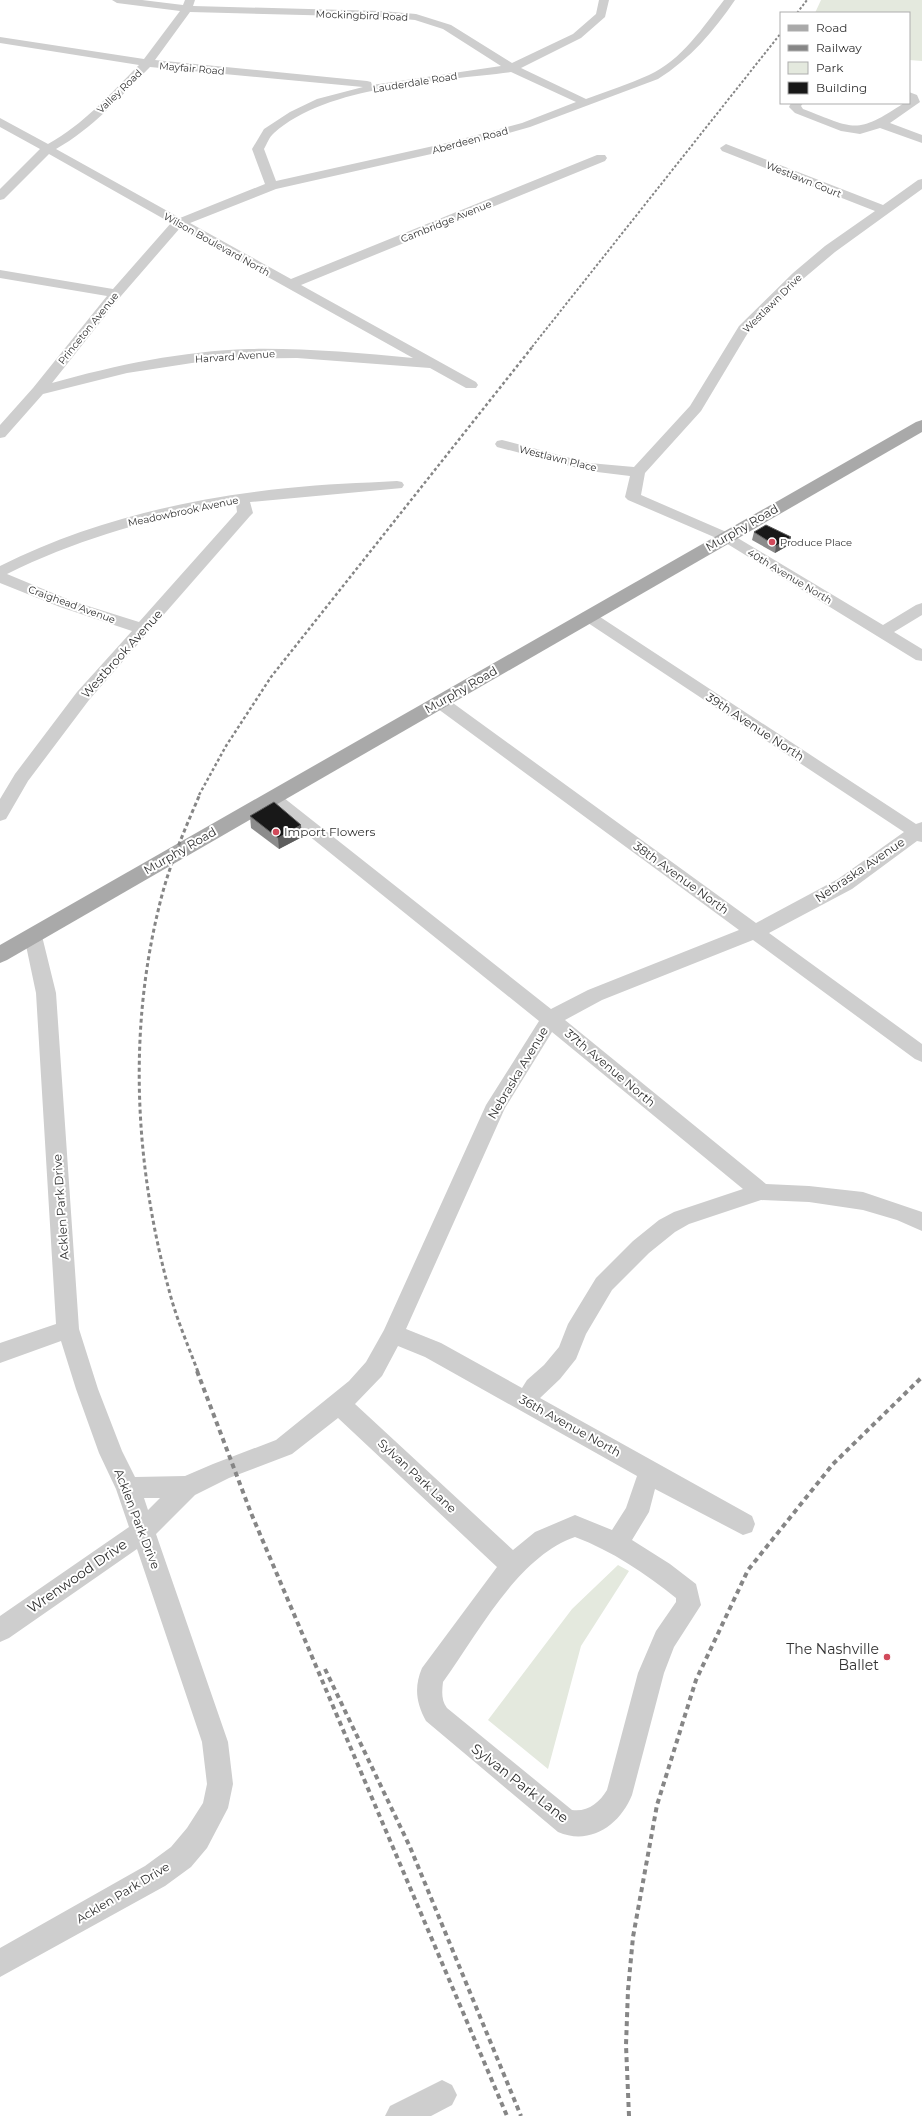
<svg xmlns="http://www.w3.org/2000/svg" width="922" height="2116" font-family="Montserrat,sans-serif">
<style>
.green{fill:#e4e9de}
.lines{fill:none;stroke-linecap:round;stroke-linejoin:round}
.minor{fill:#cecece;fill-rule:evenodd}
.major{fill:#a9a9a9;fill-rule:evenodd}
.rail-far3{stroke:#868686;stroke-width:2;stroke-dasharray:2.5 2;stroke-linecap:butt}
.rail-far2{stroke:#868686;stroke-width:2.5;stroke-dasharray:3 2.5;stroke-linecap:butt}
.rail-far1{stroke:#868686;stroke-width:3;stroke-dasharray:4 3;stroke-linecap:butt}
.rail{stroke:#868686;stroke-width:4;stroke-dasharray:5 4;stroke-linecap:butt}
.wall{fill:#8c8c8c}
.shaded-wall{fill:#5d5d5d}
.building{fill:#181818;stroke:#5d5d5d}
.poi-dot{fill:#d14a5b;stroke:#fff;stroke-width:1.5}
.labels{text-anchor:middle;stroke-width:4;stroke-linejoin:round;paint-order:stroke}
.far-street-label{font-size:10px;fill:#313131;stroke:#fff}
.far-poi-label{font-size:10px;fill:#313131;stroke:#fff;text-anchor:start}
.street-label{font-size:12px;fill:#313131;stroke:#fff}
.poi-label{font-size:12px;fill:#313131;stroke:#fff;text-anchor:start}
.near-street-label{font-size:14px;fill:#313131;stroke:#fff}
.near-poi-label{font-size:14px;fill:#313131;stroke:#fff;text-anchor:end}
</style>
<rect width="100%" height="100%" fill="#fff"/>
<g class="green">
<polygon points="821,0 922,0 922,61 909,60 909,13 815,13"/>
<polygon points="618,1565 629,1571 581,1646 548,1769 488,1720 572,1609"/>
</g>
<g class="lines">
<g class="minor">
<path d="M112,0h30l41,5 2,-5h10l-2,6 189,5 34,3 35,11 61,38 61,-29 23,-20 3,-14h10l-4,17 -24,21 -60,30 65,31c21,-8 43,-15 63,-24 33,-15 54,-48 75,-75h11c-21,31 -45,59 -77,79l-128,48 -81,23 -173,39 -86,34 101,56 306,-124h8l2,3 -2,3 -304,124 175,97 2,3 -2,3h-10l-36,-20 -133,-10 -79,1 -91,14 -84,21 -38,43 -5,1v-13l33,-37 74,-92 -107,-18v-8l113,19 58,-66 -122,-69 -45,45 -4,1v-11l40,-40 -40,-22v-9l48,26c35,-19 63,-51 91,-79l-139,-22v-6l144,22 36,-48 -63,-8zM190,12l192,5 33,3 28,9 58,37 -129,19 -1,-3 -4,-1 -212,-21zM150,67l213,20 -46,12 -27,13 -26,17 -12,20 13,35 -85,34 -124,-69c36,-20 65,-53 94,-82zM511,72l65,30 -54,21 -75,20 -171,38 -12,-32c3,-5 5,-12 10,-16 53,-48 167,-52 237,-61zM180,228l233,130c-54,-5 -109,-10 -164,-9 -66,2 -133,16 -197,34l69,-87z"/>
<path d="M909,92l8,3 3,7 -30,21 32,12v8l-42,-15 -20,6 -19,-3 -46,-18 -6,-6 2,-4h12l-2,3 2,3c52,20 53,26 101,-6h5z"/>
<polygon points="726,144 883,205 918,180 922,179 922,189 835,252 803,279 749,331 701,411 645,473 641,495 731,534 883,625 916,605 922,603 922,615 894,632 922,649 922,661 916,660 721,540 628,500 625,497 630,476 589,471 497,447 495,444 497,441 502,440 589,463 634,467 690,406 739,326 793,273 825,246 875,211 722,151 720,148"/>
<path d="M397,481l5,1 2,3 -2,3 -152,14 3,11 -3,3 -161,184 -61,81 -22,38 -6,2v-22l15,-25 62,-82 55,-61 -72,-24 -60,-24v-17c90,-45 188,-68 288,-78 36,-4 73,-5 109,-7zM236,504l1,8 -98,110 -67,-21 -65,-27c73,-36 148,-57 229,-70z"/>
<path d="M588,611l6,2 322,211 6,-2v20l-5,-1 -65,48 -83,44 153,111v18l-7,-3 -162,-119 -151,60 -37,20 201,164 43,2 54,6 59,20v19l-25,-11 -34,-10 -54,-8 -48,-2 -72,24 -14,8 -26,21 -37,37 -26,44 -10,25 -16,20 -20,19 212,118 3,8 -3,8 -9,3 -88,-46 -6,23 -17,28 38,24 26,20 5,21 -27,42 -10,26 -32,122c-12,30 -42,51 -74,37l-132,-111c-10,-18 -12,-34 -4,-53l75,-101 -159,-149 -46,36 -63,24 -34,17 -39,39 72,208 5,42 -5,24 -21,40 -16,19 -26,19 -165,91v-29l145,-82 26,-19 16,-19 16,-25 4,-19 -5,-42 -65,-193 -128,89 -9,4v-26l129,-89 -13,-38 -17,-36 -23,-64 -15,-48 -61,22v-20l56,-19 -20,-331 -12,-57 2,-5 7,-2 7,2 2,5 14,57 23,336 19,60 24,62 13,26 50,-1 28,-12 63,-24 73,-59 17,-19 18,-32 102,-225 53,-84 -272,-219 -3,-4 3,-4 6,-2 6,2 272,215 37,-19 151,-60 -305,-224 -2,-4 2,-4 6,-1 6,1 310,225 82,-44 66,-47 -322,-213 -2,-3 2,-3zM552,1032l191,157 -69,23 -15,8 -26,21 -37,37 -28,46 -9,23 -15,18 -17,15 -5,8 -81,-45 -35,-14 99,-221zM398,1346l27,11 212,119 -11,32 -14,22 -37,-15 -40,17 -22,18 -158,-146 27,-28zM144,1498h16l-12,12zM575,1537c37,14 70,36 101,61v4l-20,29 -18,42 -31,117c-8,13 -19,22 -35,20l-125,-102c-6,-8 -5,-17 -4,-26 35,-48 74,-125 132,-145z"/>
<polygon points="442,2080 452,2085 457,2095 452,2105 431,2116 385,2116 390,2106"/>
</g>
<polygon class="major" points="922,420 922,432 7,960 0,963 0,945 916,422"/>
<g class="rail-far3">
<polyline points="797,13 807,0"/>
<polyline points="532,347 781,33"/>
</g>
<polyline class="rail-far2" points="199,795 226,746 271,677 533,346"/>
<path class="rail-far1" d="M198,1372c-10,-27 -22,-54 -29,-82 -34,-125 -41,-257 -10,-383 9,-39 25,-76 41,-113"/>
<g class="rail">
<polyline points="197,1371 251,1513 507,2116"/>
<polyline points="325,1669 410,1847 521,2116"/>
<polyline points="629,2116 626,2045 628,1990 633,1937 657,1805 696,1680 748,1570 833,1464 922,1377"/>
</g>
</g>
<g class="wall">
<polygon points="754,532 791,537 789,545 775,553 752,540"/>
<polygon points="250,816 302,837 279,849 251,828"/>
</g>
<g class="shaded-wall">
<polygon points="791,537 789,545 775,553 776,546"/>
<polygon points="301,825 302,837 279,849 278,838"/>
</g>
<g class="building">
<polygon points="766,525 791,537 776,546 754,532"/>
<polygon points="274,802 301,825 278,838 250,816"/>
</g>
<g class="poi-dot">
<circle cx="772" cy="542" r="4"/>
<circle cx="276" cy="832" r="4"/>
<circle cx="887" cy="1657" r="4"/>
</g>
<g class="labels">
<g class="far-street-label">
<text transform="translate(362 15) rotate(2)" y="4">Mockingbird Road</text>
<text transform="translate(192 68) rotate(5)" y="4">Mayfair Road</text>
<text transform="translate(415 82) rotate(-9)" y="4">Lauderdale Road</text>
<text transform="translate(119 91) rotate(-44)" y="4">Valley Road</text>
<text transform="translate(470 140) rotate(-15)" y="4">Aberdeen Road</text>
<text transform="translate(804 179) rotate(22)" y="4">Westlawn Court</text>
<text transform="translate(446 221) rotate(-22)" y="4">Cambridge Avenue</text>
<text transform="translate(217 244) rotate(29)" y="4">Wilson Boulevard North</text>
<text transform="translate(772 303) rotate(-45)" y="4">Westlawn Drive</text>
<text transform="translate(88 328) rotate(-51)" y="4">Princeton Avenue</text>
<text transform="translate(235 356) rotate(-4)" y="4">Harvard Avenue</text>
<text transform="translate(558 458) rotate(14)" y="4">Westlawn Place</text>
<text transform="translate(183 511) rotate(-12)" y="4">Meadowbrook Avenue</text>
<text transform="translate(790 576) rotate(31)" y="4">40th Avenue North</text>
<text transform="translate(72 604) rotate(20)" y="4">Craighead Avenue</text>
</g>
<g class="far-poi-label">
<text x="780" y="546">Produce Place</text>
</g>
<g class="street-label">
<text transform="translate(742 528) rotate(-30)" y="4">Murphy Road</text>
<text transform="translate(122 654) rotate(-48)" y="4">Westbrook Avenue</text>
<text transform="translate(461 690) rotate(-30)" y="4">Murphy Road</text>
<text transform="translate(755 727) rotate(33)" y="4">39th Avenue North</text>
<text transform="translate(180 851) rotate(-30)" y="4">Murphy Road</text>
<text transform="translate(860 870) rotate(-34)" y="4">Nebraska Avenue</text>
<text transform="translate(681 878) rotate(36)" y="4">38th Avenue North</text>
<text transform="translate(610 1068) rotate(40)" y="4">37th Avenue North</text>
<text transform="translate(518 1073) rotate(-59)" y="4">Nebraska Avenue</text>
<text transform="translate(61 1207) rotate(-94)" y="4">Acklen Park Drive</text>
<text transform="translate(570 1426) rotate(29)" y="4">36th Avenue North</text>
<text transform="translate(417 1476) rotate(43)" y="4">Sylvan Park Lane</text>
<text transform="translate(137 1519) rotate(69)" y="4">Acklen Park Drive</text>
<text transform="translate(123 1893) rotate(-31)" y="4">Acklen Park Drive</text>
</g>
<g class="poi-label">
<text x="284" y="836">Import Flowers</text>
</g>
<g class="near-street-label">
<text transform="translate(77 1576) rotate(-35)" y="5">Wrenwood Drive</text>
<text transform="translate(520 1783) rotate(38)" y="5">Sylvan Park Lane</text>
</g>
<g class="near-poi-label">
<text x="879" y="1654">The Nashville<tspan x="879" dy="16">Ballet</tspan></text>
</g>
</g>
<rect x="780" y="12" width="130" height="92" fill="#ffffff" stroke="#adadad"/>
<rect x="788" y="25" width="20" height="6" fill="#a9a9a9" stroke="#adadad"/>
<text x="816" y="32" font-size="12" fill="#313131">Road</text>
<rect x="788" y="45" width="20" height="6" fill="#868686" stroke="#adadad"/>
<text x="816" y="52" font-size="12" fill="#313131">Railway</text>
<rect x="788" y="62" width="20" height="12" fill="#e4e9de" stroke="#adadad"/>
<text x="816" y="72" font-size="12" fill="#313131">Park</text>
<rect x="788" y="82" width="20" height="12" fill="#181818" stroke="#adadad"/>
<text x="816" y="92" font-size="12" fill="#313131">Building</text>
</svg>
